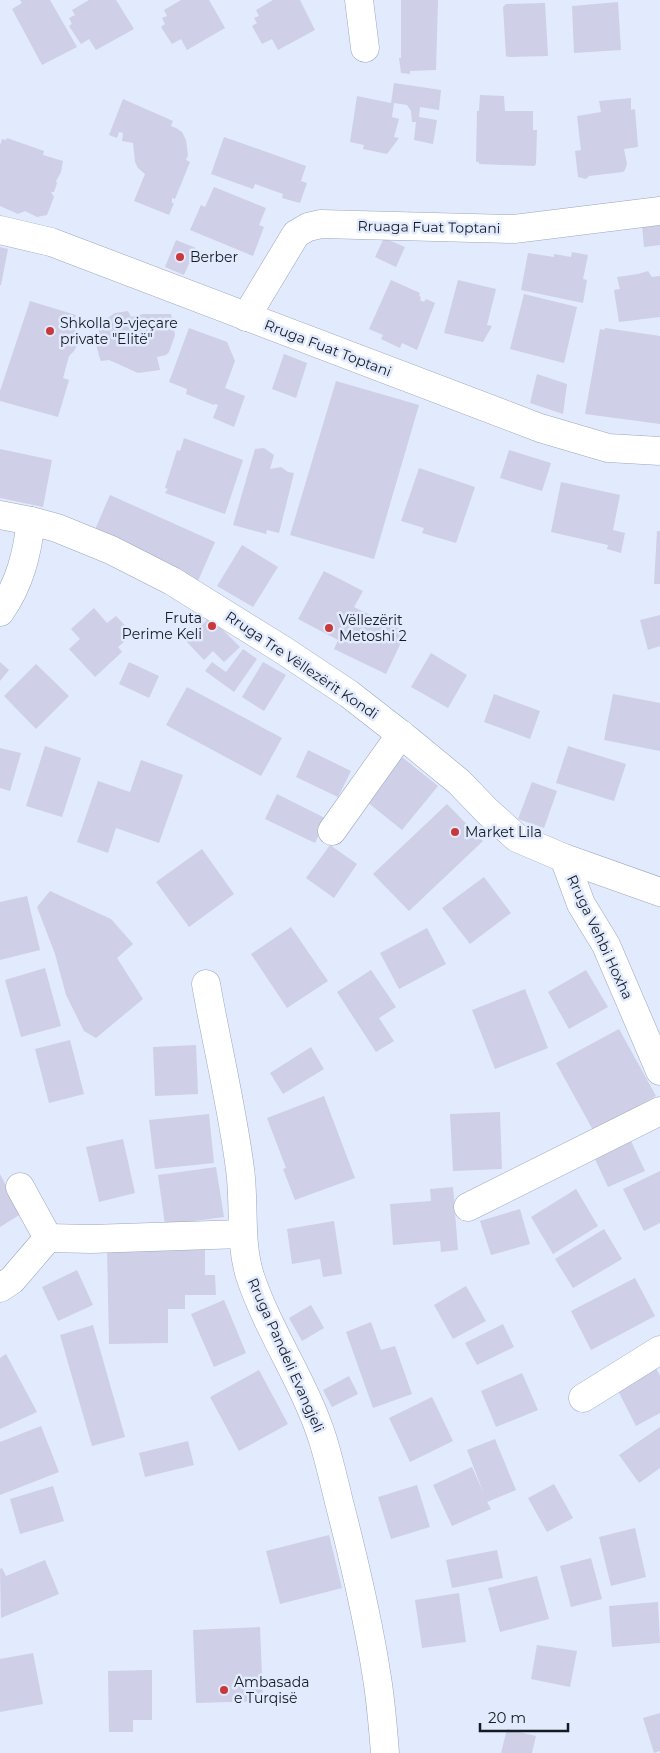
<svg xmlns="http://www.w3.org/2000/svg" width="660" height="1753" font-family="Montserrat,sans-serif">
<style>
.building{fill:#cfcfe8}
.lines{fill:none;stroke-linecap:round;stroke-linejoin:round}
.minor-casing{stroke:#9ba7bc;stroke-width:29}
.minor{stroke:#fff;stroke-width:28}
.poi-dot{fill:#c8393b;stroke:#e1ebfd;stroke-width:2}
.labels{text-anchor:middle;stroke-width:5;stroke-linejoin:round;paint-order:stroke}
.street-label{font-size:14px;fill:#161a22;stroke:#e1ebfd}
.poi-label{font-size:14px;fill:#161a22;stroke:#e1ebfd;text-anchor:start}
</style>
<rect width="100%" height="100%" fill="#e1ebfd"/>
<g class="building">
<polygon points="20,0 50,0 77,47 42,65 12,9 22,3"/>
<polygon points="89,0 116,0 134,29 96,50 89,39 81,44 69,26 72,24 69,18 75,15 72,10"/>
<polygon points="181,0 209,0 225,28 187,50 181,39 172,44 161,27 165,24 162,18 167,16 164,10"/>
<polygon points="273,0 300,0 315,30 278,50 272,39 262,44 252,26 257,23 254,18 259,16 256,10"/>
<polygon points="401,0 438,0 436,70 410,71 410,74 401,73 399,58 401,58"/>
<polygon points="618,2 621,50 574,53 572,6"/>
<polygon points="545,3 548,56 509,57 506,56 503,7 506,4"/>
<polygon points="394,83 441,90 439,110 420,107 419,117 437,120 433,144 414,140 416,122 412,122 411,111 407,105 394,103 392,117 399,119 394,137 399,138 387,154 363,149 364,145 350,142 357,96 391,103"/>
<polygon points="480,95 504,96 505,111 533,111 533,130 537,130 536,164 534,166 479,164 479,162 476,162 477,111 479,111"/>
<polygon points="631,98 631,110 635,109 638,147 624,149 627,164 625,170 623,172 589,176 586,179 578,177 575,151 581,150 577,116 601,112 599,101"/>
<polygon points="123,99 173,121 171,126 176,128 182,132 186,140 188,155 186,160 190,162 175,199 172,198 172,203 174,203 169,215 134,201 145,174 138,168 135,162 133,143 122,141 123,133 119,132 117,138 109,135"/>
<polygon points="224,137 306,166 301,181 307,183 300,203 282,198 283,194 255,184 253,189 211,174"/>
<polygon points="7,138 44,151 43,155 63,161 61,172 56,181 57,183 54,192 51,192 54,197 47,215 37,217 25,211 18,214 0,206 0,145 2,139 6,140"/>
<polygon points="214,187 266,208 259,225 264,227 253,256 190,230 201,205 205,207"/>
<polygon points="660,223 660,245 644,247 642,225"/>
<polygon points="384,238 405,247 396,267 375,257"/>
<polygon points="176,240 196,248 184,275 165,267"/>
<polygon points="0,247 8,249 1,285 0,285"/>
<polygon points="572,252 588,255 583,279 587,280 583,303 521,290 528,253 554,257 554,254 571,257"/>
<polygon points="648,271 652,277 660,276 660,317 619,322 614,290 620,289 617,277 638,274"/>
<polygon points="391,280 420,293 419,296 421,297 420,300 424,302 426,299 435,303 417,350 402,343 400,348 381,339 383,335 369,329"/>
<polygon points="458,280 496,289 487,325 492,326 483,342 444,333"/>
<polygon points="524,294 577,307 564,363 510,349"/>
<polygon points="30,301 76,315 74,320 79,321 75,332 78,344 74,351 69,356 63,378 69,380 58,417 0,401 0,391"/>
<polygon points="128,311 131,317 143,314 171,314 175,335 169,352 166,355 157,357 160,370 138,373 109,360 101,361 100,359 94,337 100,337 97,322 103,321 115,313"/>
<polygon points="189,328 227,342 235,361 225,388 245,396 234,427 213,418 218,405 215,404 214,405 186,394 187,389 169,382"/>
<polygon points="605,328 660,336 660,424 585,414 600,329 604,330"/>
<polygon points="284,354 307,363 296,398 272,389"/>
<polygon points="537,374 567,384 563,414 530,403"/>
<polygon points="336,381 419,405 374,559 290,535"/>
<polygon points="184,438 243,460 225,514 165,493 168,489 165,488 177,450 180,451"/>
<polygon points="264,448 274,455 270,469 281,467 288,472 294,473 279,533 267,530 266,534 233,525 255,449"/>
<polygon points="0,449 52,460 43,507 0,498"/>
<polygon points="509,450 551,463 542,491 500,478"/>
<polygon points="419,468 475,487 456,543 422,533 424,528 401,521"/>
<polygon points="561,482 620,495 613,530 625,533 621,553 607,549 608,545 551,532"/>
<polygon points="110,495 215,542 198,581 93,534"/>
<polygon points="657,531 660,531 660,584 654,584"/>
<polygon points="242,545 278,567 253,607 217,586"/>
<polygon points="324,571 363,591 354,607 406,632 386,674 334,649 341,634 338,640 298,619"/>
<polygon points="94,608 107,623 116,616 133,634 118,647 122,652 95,677 69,649 80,639 71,629"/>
<polygon points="660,615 660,646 648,650 640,620"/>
<polygon points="210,617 240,647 224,662 213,651 204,660 186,641"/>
<polygon points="243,649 257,659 234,692 205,671 212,662 226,672"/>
<polygon points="431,653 467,675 448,708 411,687"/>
<polygon points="0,662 9,670 0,681"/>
<polygon points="129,662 159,676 149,698 119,684"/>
<polygon points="263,662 286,675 264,711 242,697"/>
<polygon points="36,664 69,696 36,729 4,696"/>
<polygon points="187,687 282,738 261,776 166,725"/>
<polygon points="494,694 540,711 530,739 484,722"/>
<polygon points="613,694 660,703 660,751 604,740"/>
<polygon points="45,746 81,758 62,817 26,806"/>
<polygon points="568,746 626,764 614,801 556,783"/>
<polygon points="0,748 21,753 10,791 0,788"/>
<polygon points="308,750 351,771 338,797 296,777"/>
<polygon points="397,753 438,786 402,830 361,797"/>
<polygon points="141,760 183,775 159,843 116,828 108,853 77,842 98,781 130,792"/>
<polygon points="532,782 557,791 544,828 518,819"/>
<polygon points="277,794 327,819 315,843 265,819"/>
<polygon points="447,804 483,841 409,911 373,874"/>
<polygon points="330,845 357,864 334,898 306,878"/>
<polygon points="202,849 234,894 189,927 156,882"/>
<polygon points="484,877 511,913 470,944 442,908"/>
<polygon points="50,891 111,919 133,944 117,958 143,999 96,1038 84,1031 66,995 55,954 37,907"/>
<polygon points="27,896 40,950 0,960 0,902"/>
<polygon points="291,927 328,981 287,1008 251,954"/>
<polygon points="427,928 446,964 399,989 380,953"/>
<polygon points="45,968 61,1026 21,1037 5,980"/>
<polygon points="371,970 396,1007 379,1018 394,1041 376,1052 337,992"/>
<polygon points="586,970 608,1007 569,1029 548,992"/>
<polygon points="525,989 548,1048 495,1069 472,1010"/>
<polygon points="619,1029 656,1096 593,1130 556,1063"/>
<polygon points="70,1040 84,1094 49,1103 35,1049"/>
<polygon points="196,1045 198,1094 155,1096 153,1047"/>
<polygon points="311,1047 324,1069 283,1094 270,1073"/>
<polygon points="324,1096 355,1178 295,1200 283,1169 286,1168 267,1118"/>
<polygon points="500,1112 502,1169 453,1171 450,1114"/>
<polygon points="209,1114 214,1163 155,1169 149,1120"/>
<polygon points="123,1139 135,1193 99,1202 86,1147"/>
<polygon points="630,1139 645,1171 608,1187 593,1155"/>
<polygon points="216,1167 224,1217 165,1225 158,1175"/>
<polygon points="660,1171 660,1223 644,1231 623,1189"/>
<polygon points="0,1174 21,1214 0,1227"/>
<polygon points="453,1187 458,1250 441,1252 440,1241 393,1245 390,1204 431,1201 430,1189"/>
<polygon points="576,1189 598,1226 553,1254 531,1217"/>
<polygon points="520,1209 530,1244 491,1255 480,1221"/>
<polygon points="334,1221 342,1274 323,1277 320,1259 292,1264 287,1229"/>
<polygon points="604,1229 622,1259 573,1288 555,1259"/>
<polygon points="205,1248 205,1275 215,1275 216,1295 185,1295 185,1309 168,1309 168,1343 109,1344 107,1249"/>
<polygon points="77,1270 93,1305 58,1321 42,1287"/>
<polygon points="635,1278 655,1316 591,1350 571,1311"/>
<polygon points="466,1286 486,1321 453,1339 434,1305"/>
<polygon points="224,1300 246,1353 214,1367 191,1314"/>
<polygon points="311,1305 324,1328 302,1341 289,1318"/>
<polygon points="371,1322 381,1350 395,1346 412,1394 373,1408 346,1332"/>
<polygon points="503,1324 514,1347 477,1365 465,1343"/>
<polygon points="93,1325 125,1437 92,1446 60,1335"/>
<polygon points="6,1354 37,1412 0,1429 0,1358"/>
<polygon points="655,1366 660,1376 660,1413 636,1426 616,1387"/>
<polygon points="259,1370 288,1424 239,1451 210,1397"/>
<polygon points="522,1373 538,1410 496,1427 481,1391"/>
<polygon points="349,1376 358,1394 332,1407 323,1390"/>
<polygon points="432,1397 453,1441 410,1462 389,1418"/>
<polygon points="41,1426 59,1472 0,1495 0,1442"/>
<polygon points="660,1427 660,1468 639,1483 619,1455"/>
<polygon points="495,1439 516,1490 487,1502 491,1509 452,1526 433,1485 472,1467 484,1494 467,1450"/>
<polygon points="188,1441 194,1465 145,1477 139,1453"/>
<polygon points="554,1484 573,1518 547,1532 528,1498"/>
<polygon points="417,1485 430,1527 391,1539 378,1497"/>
<polygon points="53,1486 64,1521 20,1534 10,1499"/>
<polygon points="635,1528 646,1577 611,1586 599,1537"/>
<polygon points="329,1535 342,1588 280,1604 266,1551"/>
<polygon points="497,1550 503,1578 452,1588 446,1560"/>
<polygon points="591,1558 602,1599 571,1607 560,1566"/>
<polygon points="45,1560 59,1594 1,1618 0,1569 2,1568 6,1576"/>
<polygon points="537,1576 549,1619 500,1632 488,1588"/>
<polygon points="459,1593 466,1642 422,1648 415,1600"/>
<polygon points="658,1602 660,1643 612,1647 609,1606"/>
<polygon points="260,1627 263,1701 196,1703 193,1630"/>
<polygon points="537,1645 577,1651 570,1687 531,1679"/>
<polygon points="33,1653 43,1704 0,1712 0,1659"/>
<polygon points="152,1670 152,1720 133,1720 133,1732 109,1732 108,1671"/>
<polygon points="660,1713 660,1751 654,1753 643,1718"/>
<polygon points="507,1729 536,1736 532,1753 501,1753"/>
</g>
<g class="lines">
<g class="minor-casing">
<g id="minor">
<polyline points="359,0 365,48"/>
<polyline points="0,230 51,242 540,428 608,448 660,451"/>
<polyline points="246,317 296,234 308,227 321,224 514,229 660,211"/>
<polyline points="0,515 31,521 57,528 111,550 172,581 283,650 349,694 408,740 459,782 487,811 517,838 564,858 660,892"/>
<path d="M0,612c20,-28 27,-58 31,-91"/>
<polyline points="332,831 401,734"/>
<polyline points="564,858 581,904 606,945 660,1071"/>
<path d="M206,984c11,62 26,123 34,185 5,36 -1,72 10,107 19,57 55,107 73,164 6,20 11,41 16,62 15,58 29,116 38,176 4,24 6,50 8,75"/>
<polyline points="20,1187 48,1238"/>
<polyline points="468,1207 660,1111"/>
<polyline points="48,1238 91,1239 242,1234"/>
<polyline points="0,1288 12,1280 48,1238"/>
<polyline points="583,1398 660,1350"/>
</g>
</g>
<use href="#minor" class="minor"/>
</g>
<g class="poi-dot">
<circle cx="180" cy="257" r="5"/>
<circle cx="50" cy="331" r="5"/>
<circle cx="212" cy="626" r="5"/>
<circle cx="329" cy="628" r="5"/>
<circle cx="455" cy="832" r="5"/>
<circle cx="224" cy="1690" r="5"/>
</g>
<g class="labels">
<g class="street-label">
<text transform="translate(429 227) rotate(1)" y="5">Rruaga Fuat Toptani</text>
<text transform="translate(328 348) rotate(21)" y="5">Rruga Fuat Toptani</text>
<text transform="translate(302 665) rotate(34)" y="5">Rruga Tre Vëllezërit Kondi</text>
<text transform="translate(600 937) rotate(65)" y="5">Rruga Vehbi Hoxha</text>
<text transform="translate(286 1355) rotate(66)" y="5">Rruga Pandeli Evangjeli</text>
</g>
<g class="poi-label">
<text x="190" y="262">Berber</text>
<text x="60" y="328">Shkolla 9-vjeçare<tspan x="60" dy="16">private "Elitë"</tspan></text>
<text x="202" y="623" text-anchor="end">Fruta<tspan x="202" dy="16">Perime Keli</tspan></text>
<text x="339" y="625">Vëllezërit<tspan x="339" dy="16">Metoshi 2</tspan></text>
<text x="465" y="837">Market Lila</text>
<text x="234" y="1687">Ambasada<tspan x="234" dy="16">e Turqisë</tspan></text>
</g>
</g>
<path d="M480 1723v8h88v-8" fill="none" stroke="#161a22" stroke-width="2.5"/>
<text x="488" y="1723" font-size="15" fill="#161a22" stroke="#e1ebfd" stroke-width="4" paint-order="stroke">20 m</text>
</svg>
